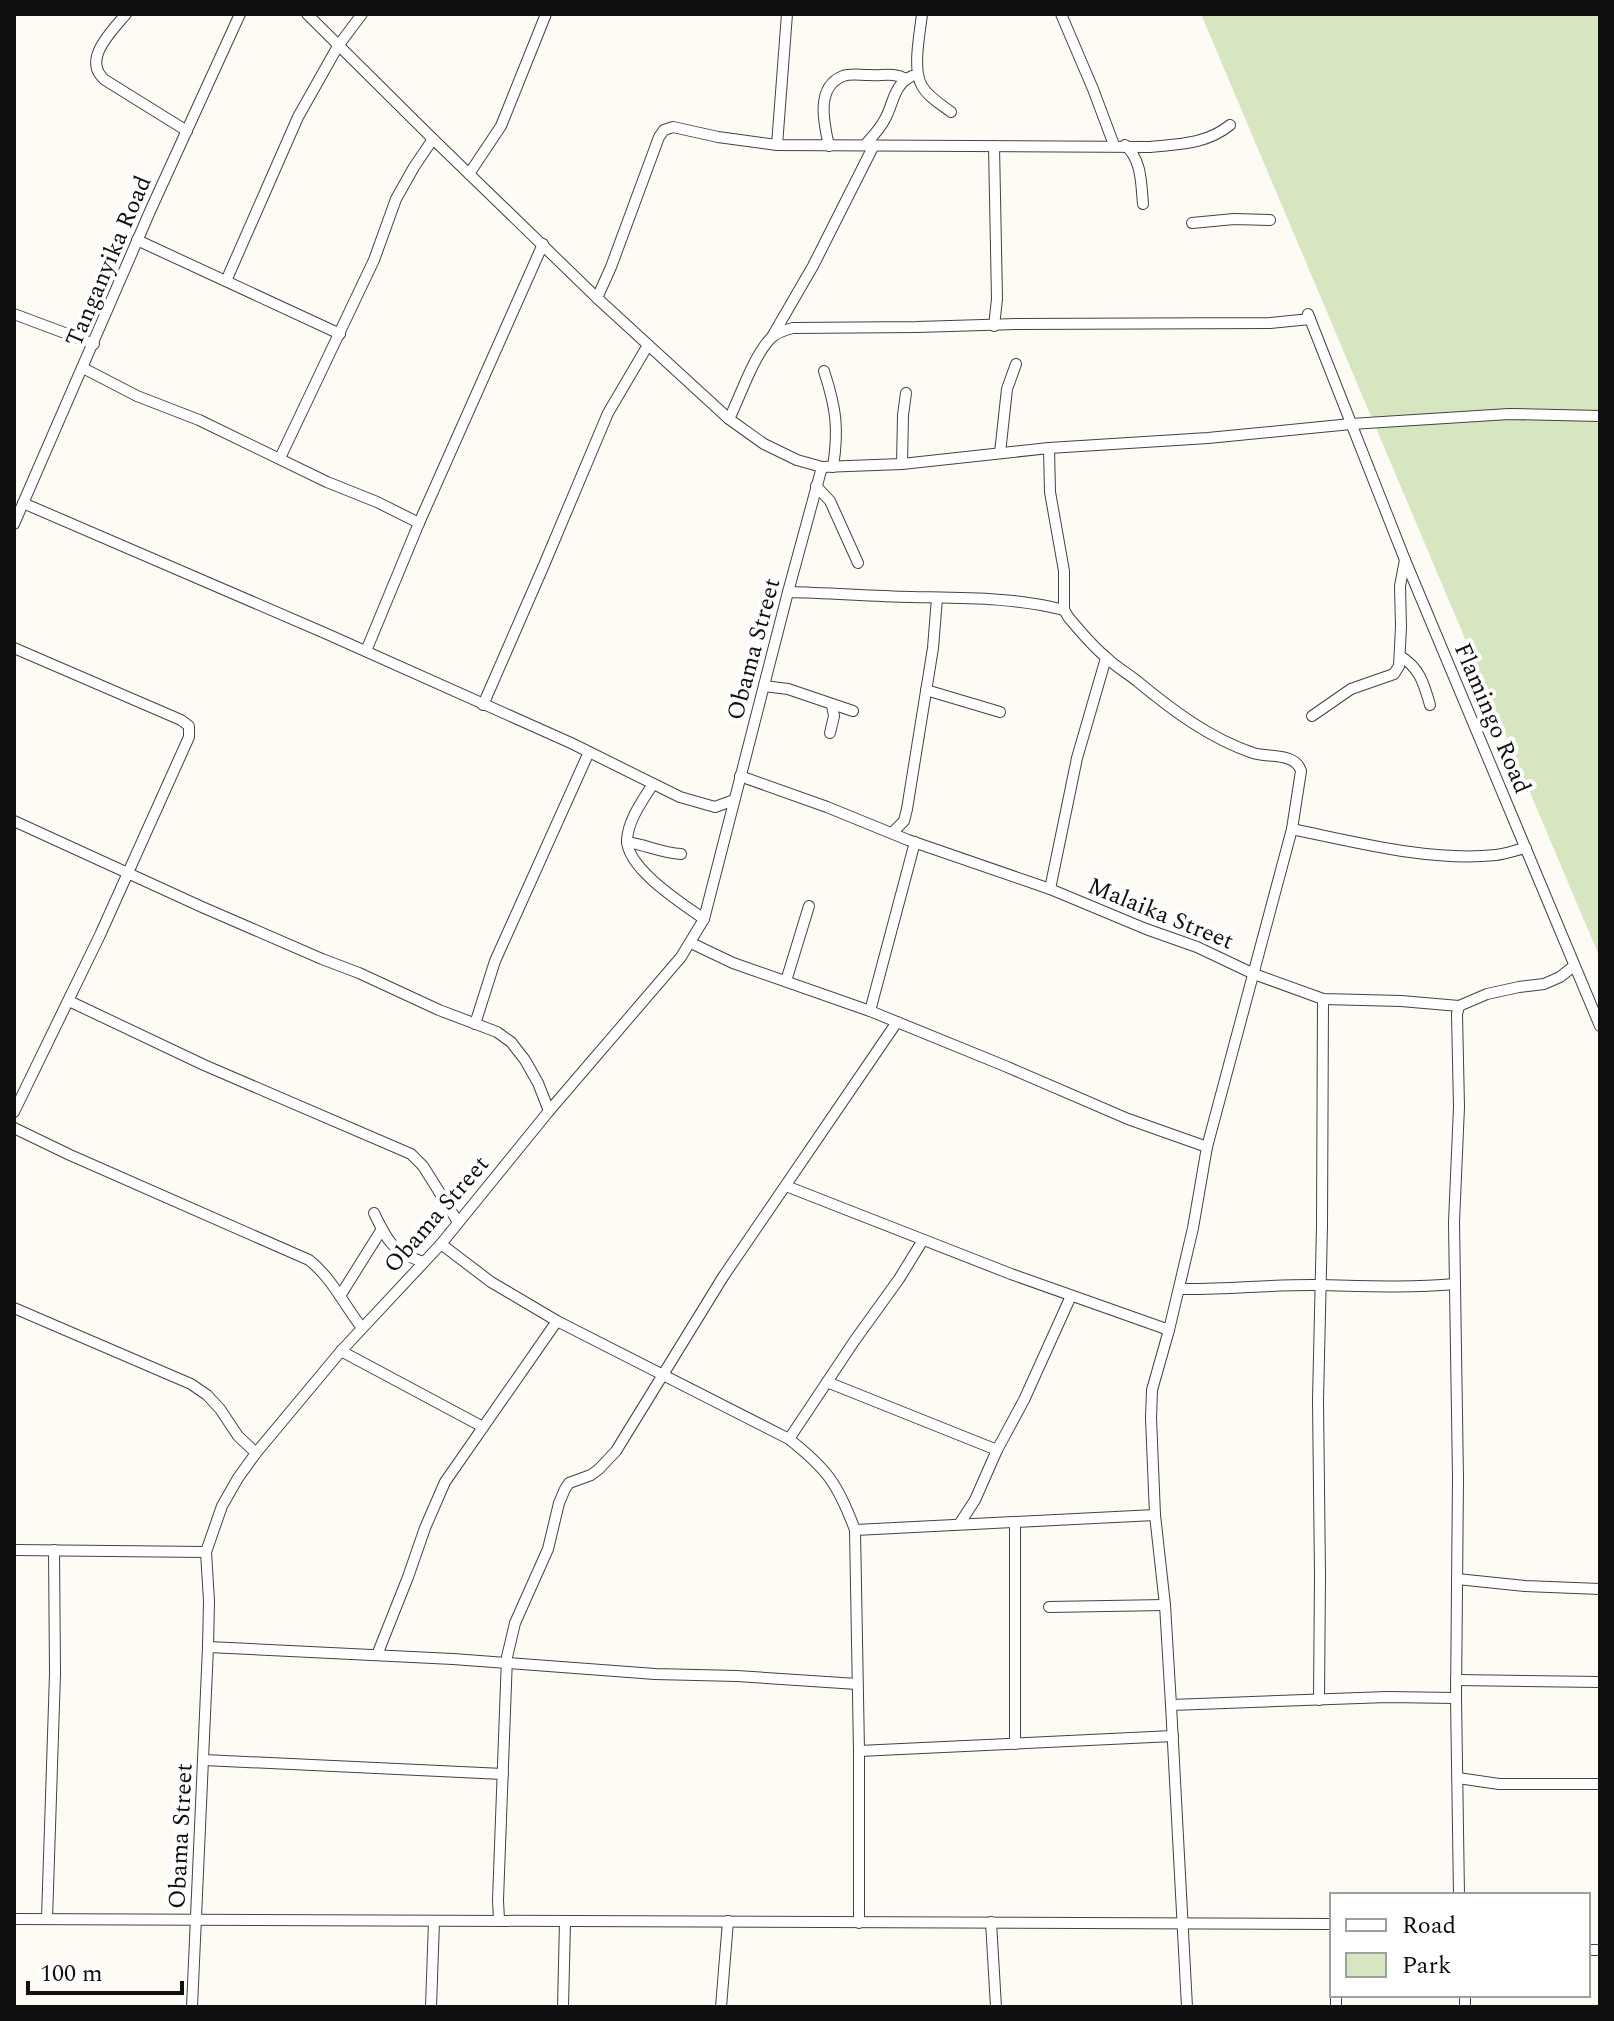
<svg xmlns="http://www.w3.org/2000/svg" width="1614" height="2021" font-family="Spectral,serif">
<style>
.green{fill:#d6e6c0}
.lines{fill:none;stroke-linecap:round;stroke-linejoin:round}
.minor-casing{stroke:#434343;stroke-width:12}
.minor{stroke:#fff;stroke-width:10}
.labels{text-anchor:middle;stroke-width:8;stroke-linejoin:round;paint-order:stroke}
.street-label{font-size:24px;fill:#101010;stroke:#fff}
</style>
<rect width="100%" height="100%" fill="#fefbf4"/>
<polygon class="green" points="1201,14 1600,14 1600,958"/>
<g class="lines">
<g class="minor-casing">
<g id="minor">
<path d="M126,14c-14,17 -45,46 -21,66l82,51"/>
<polyline points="307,14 433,139 597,298 729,419 764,444 797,460 822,467 902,464 1049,448 1208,438 1351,424 1509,414 1600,416"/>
<path d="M922,14c-2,19 -10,56 0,72 6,11 20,19 29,26"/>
<polyline points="1061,14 1093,89 1114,145"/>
<polyline points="777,145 787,14"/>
<path d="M865,145c7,-8 15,-16 20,-26 9,-16 8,-34 27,-43"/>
<path d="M1125,145c17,15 16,38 18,59"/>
<path d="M829,146c-5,-22 -14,-59 14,-70 8,-3 17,-1 26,-1 14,1 24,-3 37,4"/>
<polyline points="994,146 997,299 994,326"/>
<polyline points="469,174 501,126 546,14"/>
<polyline points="1192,223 1234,219 1270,220"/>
<polyline points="137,240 340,334"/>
<polyline points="226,281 298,117 338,46 362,14"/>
<path d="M597,298l14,-31 48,-130 5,-7 9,-3 45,10 59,8 373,2c29,-3 57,-3 80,-22"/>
<polyline points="14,314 94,344"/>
<polyline points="1308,314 1405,560 1600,1026"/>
<polyline points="773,335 813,266 874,145"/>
<polyline points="83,368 137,396 199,420 327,482 377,502 419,523"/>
<path d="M824,371c12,37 15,57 9,96"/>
<path d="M729,419c12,-24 23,-60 41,-80 6,-6 14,-9 23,-11l124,-1 99,-3 254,-1 40,-4"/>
<path d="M1049,448l1,44 14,79v39l5,8c12,14 24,29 38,40 9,9 20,15 30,23 35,29 72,57 116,72 15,5 42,-1 48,18l-9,58 -85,318 -14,81 -24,102 -17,60 -1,28 4,97 10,90 6,100 16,302"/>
<polyline points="1000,453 1007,389 1016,364"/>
<polyline points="280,458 374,260 396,199 414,167 433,139"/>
<polyline points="902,464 903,415 906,393"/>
<polyline points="816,486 830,501 858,563"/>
<polyline points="23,503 327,634 571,743 680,797 715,807 734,800"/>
<polyline points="14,524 151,209 240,14"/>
<path d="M788,592c41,1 82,4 123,5 51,1 103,0 153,13"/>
<polyline points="14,648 181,720 189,726 189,737 100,935 14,1112"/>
<polyline points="366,651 419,523 543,244"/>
<path d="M1400,656c20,12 24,28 30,49"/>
<polyline points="764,686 788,689 853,711"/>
<polyline points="926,690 1000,712"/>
<polyline points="483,705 544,565 608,413 648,345"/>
<polyline points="1312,716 1351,689 1394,674 1399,666 1401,627 1400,586 1405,560"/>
<polyline points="830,733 834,716 832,705"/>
<polyline points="740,776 827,807 908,840 1050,889 1146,929 1197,947 1254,974 1323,999 1401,1001 1459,1006 1487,994 1519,987 1544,984 1560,977 1574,966"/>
<path d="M653,784c-10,16 -25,36 -26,56 0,29 56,64 77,79"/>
<polyline points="14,821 202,907 322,959 359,973 439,1010 497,1032 511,1042 525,1060 538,1083 549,1111"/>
<path d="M1292,829c64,13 139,33 204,26 10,-1 20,-5 30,-7"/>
<polyline points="892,833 904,821 907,809 933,648 937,598"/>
<path d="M627,842c20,3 34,11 54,12"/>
<polyline points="1050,889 1077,758 1106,658"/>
<polyline points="691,943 733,963 870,1011 1005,1066 1128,1119 1207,1147"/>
<polyline points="786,981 809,906"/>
<polyline points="69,1001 204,1065 411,1154 423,1166 458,1222"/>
<polyline points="870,1011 915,842"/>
<polyline points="475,1024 495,961 589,752"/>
<path d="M14,1128l56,27 239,105c23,18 35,45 53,68"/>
<polyline points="786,1186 1011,1274 1169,1330"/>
<path d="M374,1213c14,29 18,38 49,49"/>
<path d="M441,1244l50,38 66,39 232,118c38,30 49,45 66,91l4,221v172"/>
<path d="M1179,1289c47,1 94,-5 141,-4 45,1 90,3 135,-1"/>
<polyline points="340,1296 382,1229"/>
<polyline points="14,1308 191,1384 207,1395 220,1409 238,1436 256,1453"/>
<polyline points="341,1351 483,1427"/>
<polyline points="827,1382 997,1450"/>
<polyline points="789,1439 855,1340 899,1279 923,1240"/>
<polyline points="960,1523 975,1500 997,1450 1024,1400 1071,1296"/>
<polyline points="1015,1523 1015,1744"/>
<polyline points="855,1530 1155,1515"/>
<polyline points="14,1550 206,1552"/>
<polyline points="1457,1579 1525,1586 1600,1589"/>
<polyline points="1049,1607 1165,1605"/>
<polyline points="208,1647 453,1659 655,1674 737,1676 857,1684"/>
<polyline points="377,1655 408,1577 425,1528 445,1482 557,1321"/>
<polyline points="1456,1680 1600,1682"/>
<polyline points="1319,1700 1320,1575 1318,1400 1322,1226 1323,999"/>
<polyline points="1171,1705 1387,1697 1456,1698"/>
<polyline points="859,1751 1173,1736"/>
<polyline points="204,1760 503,1774"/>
<polyline points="1458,1778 1499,1784 1600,1784"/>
<polyline points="1459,1895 1456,1698 1458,1478 1454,1222 1459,1107 1457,1014 1459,1006"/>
<polyline points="14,1919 1332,1924"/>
<polyline points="47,1919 55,1674 54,1550"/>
<polyline points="499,1920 498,1900 507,1657 515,1623 548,1549 559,1503 565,1489 569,1483 591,1475 599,1469 616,1451 723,1277 897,1022"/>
<polyline points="991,1922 996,2007"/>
<polyline points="1588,1950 1600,1950"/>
<polyline points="1336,1995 1336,2007"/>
<polyline points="1465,1995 1465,2007"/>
<polyline points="192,2007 208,1647 209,1601 206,1552 222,1506 238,1478 256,1453 341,1351 441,1244 549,1111 681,957 704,919 788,592 822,467"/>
<polyline points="431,2007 434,1921"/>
<polyline points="563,2007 565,1922"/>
<polyline points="721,2007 728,1921"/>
</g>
</g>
<use href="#minor" class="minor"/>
</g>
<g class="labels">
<g class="street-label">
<text transform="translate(108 261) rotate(-67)" y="8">Tanganyika Road</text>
<text transform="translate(753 649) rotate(-75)" y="8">Obama Street</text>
<text transform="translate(1493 718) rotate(67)" y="8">Flamingo Road</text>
<text transform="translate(1161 913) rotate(22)" y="8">Malaika Street</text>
<text transform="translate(436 1214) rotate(-49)" y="8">Obama Street</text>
<text transform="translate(180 1836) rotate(-87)" y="8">Obama Street</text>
</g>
</g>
<rect width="1614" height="2021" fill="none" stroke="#101010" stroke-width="32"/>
<rect x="1330" y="1893" width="260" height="104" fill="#ffffff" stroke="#9f9f9f" stroke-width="2"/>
<rect x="1346" y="1919" width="40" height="12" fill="#ffffff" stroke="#9f9f9f" stroke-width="2"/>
<text x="1402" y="1933" font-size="24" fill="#101010">Road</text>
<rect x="1346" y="1953" width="40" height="24" fill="#d6e6c0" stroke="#9f9f9f" stroke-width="2"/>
<text x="1402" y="1973" font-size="24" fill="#101010">Park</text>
<path d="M28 1981v12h154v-12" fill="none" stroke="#101010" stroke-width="4"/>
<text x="40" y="1981" font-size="24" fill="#101010" stroke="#ffffff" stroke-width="6" paint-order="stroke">100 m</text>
</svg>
